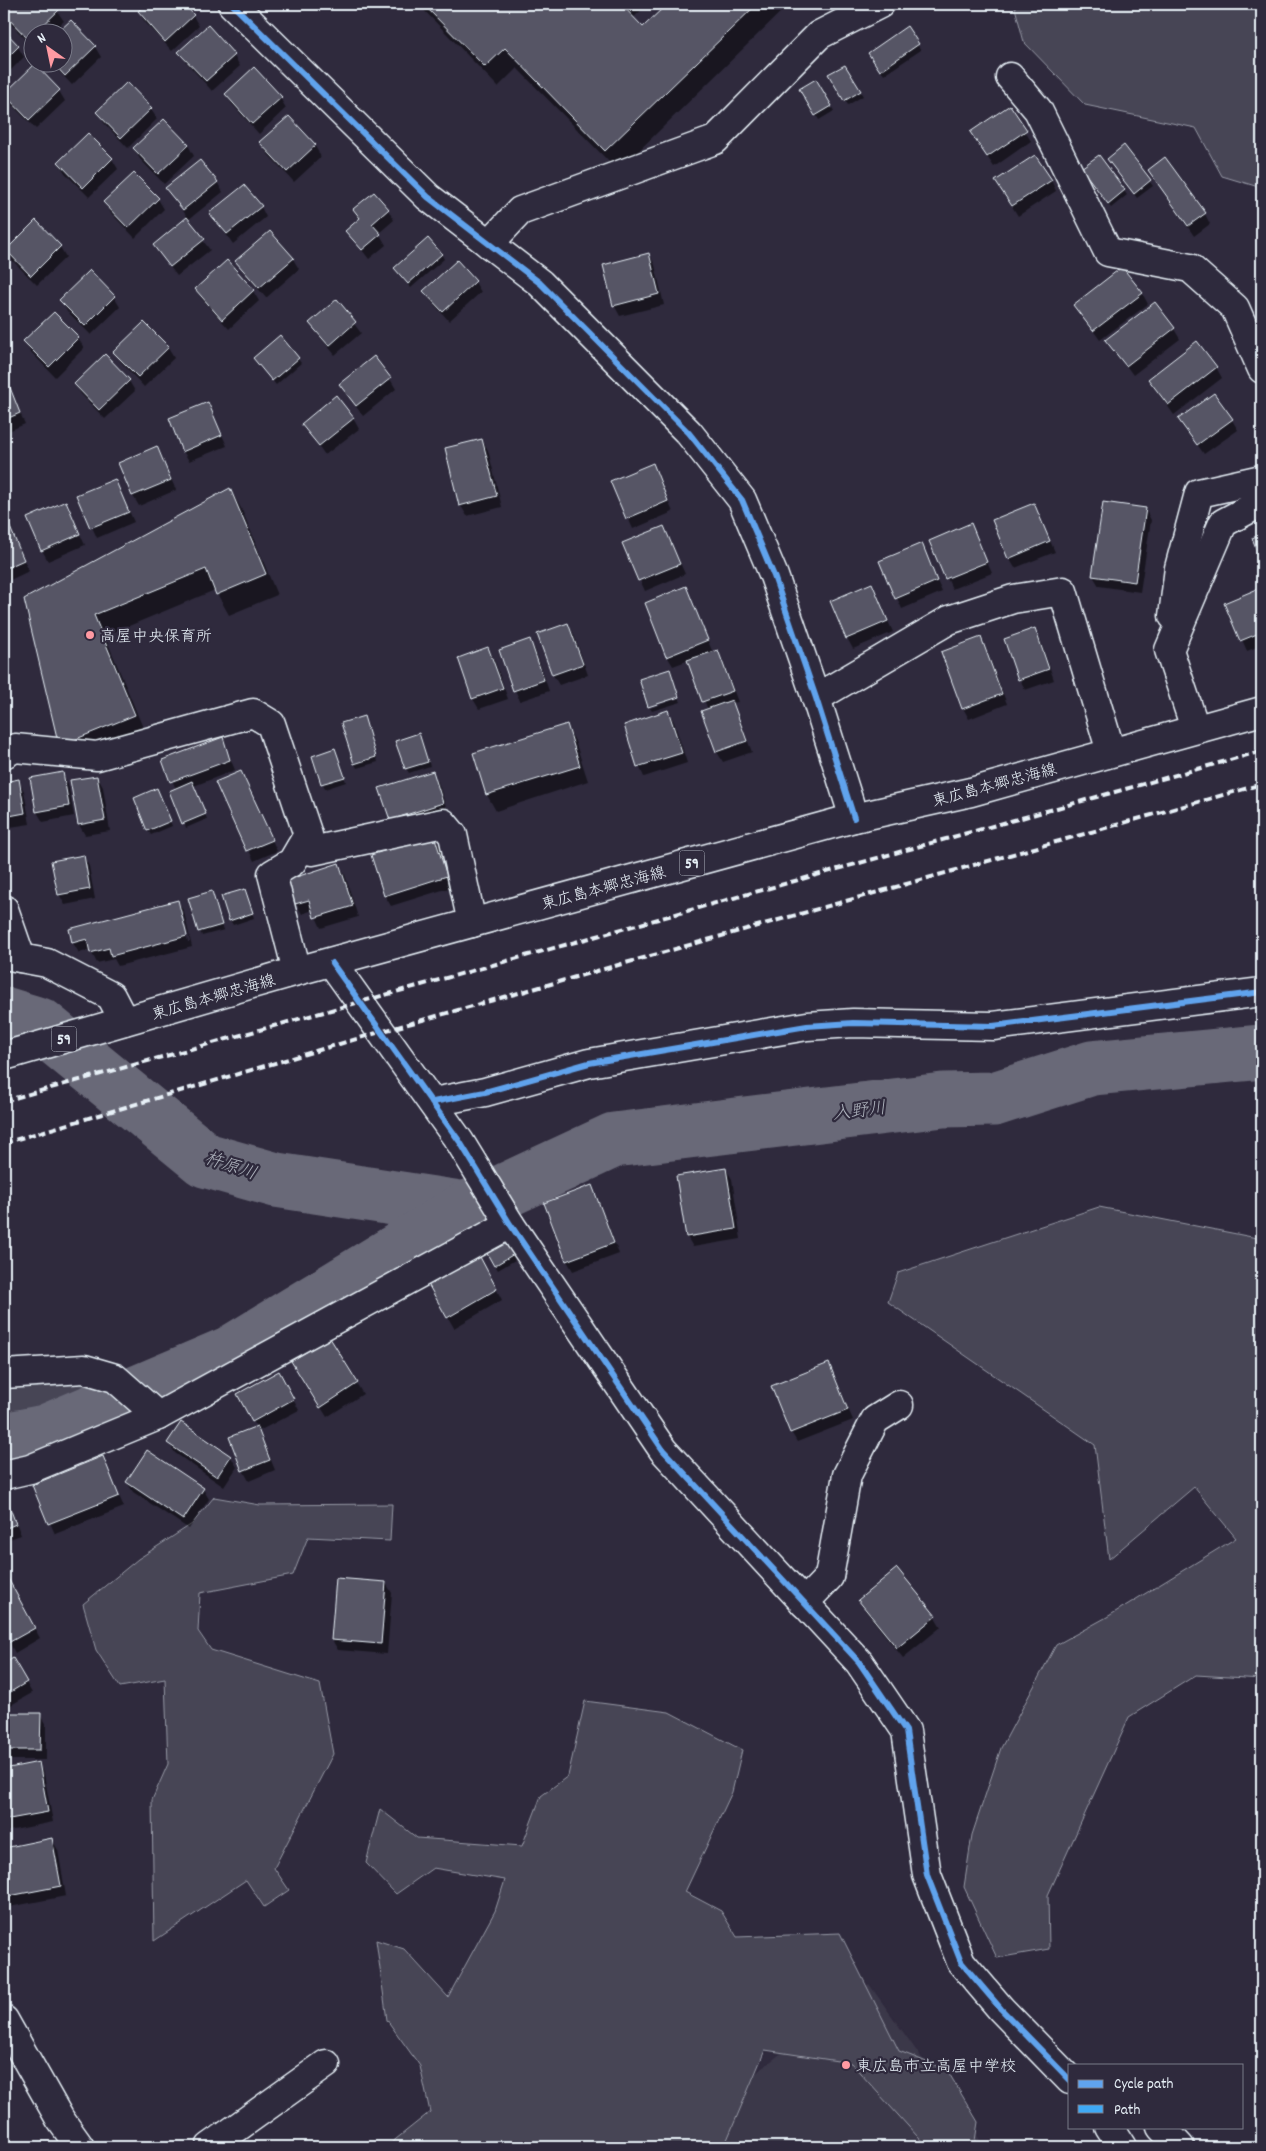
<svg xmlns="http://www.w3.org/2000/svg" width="1266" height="2151" font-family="Dekko,'Klee One',sans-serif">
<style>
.built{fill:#3b3749}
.green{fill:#464455;stroke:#979aa6}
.shadow{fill:#0007;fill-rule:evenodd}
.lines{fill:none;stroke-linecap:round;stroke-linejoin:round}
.river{stroke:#696978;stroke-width:55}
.building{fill:#575565;stroke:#e8f1f8}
.street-casing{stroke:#e8f1f8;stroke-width:31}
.secondary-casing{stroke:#e8f1f8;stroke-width:31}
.primary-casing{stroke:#e8f1f8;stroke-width:31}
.street{stroke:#2f2a3d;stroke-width:28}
.secondary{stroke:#2f2a3d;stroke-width:28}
.primary{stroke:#2f2a3d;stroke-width:28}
.rail{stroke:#e8f1f8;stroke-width:4;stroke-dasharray:8 4;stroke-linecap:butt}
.quiet{stroke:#3fa9f5;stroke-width:5;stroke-dasharray:10 5;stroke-linecap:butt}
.cycleway-casing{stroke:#2f2a3d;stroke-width:9}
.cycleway{stroke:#60a3ed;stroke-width:6}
.poi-dot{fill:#ff9aa2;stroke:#2f2a3d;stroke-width:2}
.labels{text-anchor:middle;stroke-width:4.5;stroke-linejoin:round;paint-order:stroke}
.shield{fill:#2f2a3d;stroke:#b0b5c0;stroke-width:1}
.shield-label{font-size:15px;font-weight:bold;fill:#e8f1f8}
.poi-label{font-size:16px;fill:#e8f1f8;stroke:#2f2a3d;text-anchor:start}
.street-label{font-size:16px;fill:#e8f1f8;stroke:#2f2a3d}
.water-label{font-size:18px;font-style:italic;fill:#afb4be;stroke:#2f2a3d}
</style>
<rect width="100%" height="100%" fill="#2f2a3d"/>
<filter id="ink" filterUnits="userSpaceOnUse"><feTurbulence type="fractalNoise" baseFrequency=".02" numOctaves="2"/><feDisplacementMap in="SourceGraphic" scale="10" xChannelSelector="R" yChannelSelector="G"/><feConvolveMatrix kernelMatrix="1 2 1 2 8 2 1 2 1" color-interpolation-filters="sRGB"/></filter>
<g filter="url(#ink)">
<polygon class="built" points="869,1984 985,2147 662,2147"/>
<g class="green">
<polygon points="1014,4 1262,4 1262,188 1222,176 1196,128 1085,105 1024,42"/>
<polygon points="1099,1207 1262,1239 1262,1465 1260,1465 1262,1472 1262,1679 1196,1675 1129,1717 1048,1895 1049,1949 997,1958 964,1887 972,1835 1001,1748 1056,1645 1107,1617 1236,1538 1194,1487 1109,1559 1095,1445 888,1302 898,1273"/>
<polygon points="91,1371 105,1395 4,1423 4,1377"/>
<polygon points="214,1497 260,1505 392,1504 390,1541 308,1537 293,1575 200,1593 198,1631 211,1650 320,1684 333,1754 274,1868 289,1890 264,1907 246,1880 154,1941 152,1800 168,1764 165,1679 120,1687 96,1650 83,1604 138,1559 192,1524"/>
<polygon points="585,1701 669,1712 742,1750 732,1792 685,1892 721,1911 737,1937 840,1933 899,2051 947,2070 978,2122 974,2147 927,2147 851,2063 765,2050 724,2147 386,2147 430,2112 420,2066 387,2020 376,1940 404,1949 448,1997 495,1911 505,1880 433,1868 396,1894 366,1863 380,1809 417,1838 522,1846 541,1796 568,1776"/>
</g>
<g class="shadow">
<polygon points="15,4 52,4 64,21 52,32 32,32 32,46 11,24 5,14"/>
<polygon points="148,4 182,4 193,16 199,26 172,51 145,22 139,12"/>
<polygon points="418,4 648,4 633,18 643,29 669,4 789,4 618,171 517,68 498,87"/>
<polygon points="71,22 95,47 101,57 72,85 50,62 62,62 62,32 60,32"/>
<polygon points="906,28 921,50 884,75 872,58"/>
<polygon points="4,32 18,47 24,57 4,77"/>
<polygon points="180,52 234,56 240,66 212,91 186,62"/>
<polygon points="35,66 59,91 65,101 36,129 12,105 6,94"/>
<polygon points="845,66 863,96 848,105 830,75"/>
<polygon points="816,80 834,111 819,120 801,89"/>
<polygon points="127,84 151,109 157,119 128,148 104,123 98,112"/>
<polygon points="226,94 280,98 286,108 259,134 232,104"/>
<polygon points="1010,107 1031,141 994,167 978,143"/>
<polygon points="289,117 315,146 321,157 294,182 267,153 261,142"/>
<polygon points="88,134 112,159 118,169 89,197 65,173 59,163"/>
<polygon points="188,145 194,156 164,184 140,159 134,149"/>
<polygon points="1124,147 1153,186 1137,198 1111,164"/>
<polygon points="1098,156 1127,195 1111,208 1085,173"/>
<polygon points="1149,170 1205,214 1210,224 1194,236"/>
<polygon points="1051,180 1056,191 1018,216 1003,192"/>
<polygon points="217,182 223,192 188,220 210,250 177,276 154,246 188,218 167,188"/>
<polygon points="158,199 164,209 135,238 111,213 105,203"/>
<polygon points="261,207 266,217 233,244 211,213"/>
<polygon points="354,210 388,210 394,220 379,233 386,245 369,259 347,231 360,220"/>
<polygon points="36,222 60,247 66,257 37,285 13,261 7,250"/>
<polygon points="441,254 444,259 411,288 395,269"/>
<polygon points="649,254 655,265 664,305 620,316 614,305"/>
<polygon points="293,259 299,269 266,298 243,271 237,261"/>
<polygon points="227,262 253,291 259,301 229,329 202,299 196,289"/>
<polygon points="457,262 475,282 481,292 449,321 431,301 425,291"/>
<polygon points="90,272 114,297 120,307 91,335 67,311 61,300"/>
<polygon points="1142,293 1148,304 1100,340 1075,305"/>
<polygon points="337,301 361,333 335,355 317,333 311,323"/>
<polygon points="54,313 78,338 84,348 55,377 31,352 25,342"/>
<polygon points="1174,329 1180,339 1133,375 1107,340"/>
<polygon points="280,337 301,363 276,385 254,358"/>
<polygon points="168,348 174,358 144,387 121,362 115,352"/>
<polygon points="1216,367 1222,378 1174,415 1149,380"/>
<polygon points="390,379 396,389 363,416 340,385"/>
<polygon points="129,381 135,391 105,419 81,394 75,384"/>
<polygon points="6,382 25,424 4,433 4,383"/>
<polygon points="208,403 227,446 189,461 183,451"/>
<polygon points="353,418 359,429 325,455 303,424"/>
<polygon points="1232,420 1238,430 1204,454 1186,429"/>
<polygon points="482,440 488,450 502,507 467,516 461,506 446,449"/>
<polygon points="157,448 176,490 139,506 133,496"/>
<polygon points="652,465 673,512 633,529 612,482"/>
<polygon points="115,480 134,522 97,538 78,496"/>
<polygon points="230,489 242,510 277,595 229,615 215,590 105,636 146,735 72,766 25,599"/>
<polygon points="66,503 85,545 48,561 42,550"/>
<polygon points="1034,504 1055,552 1015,568 1009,558"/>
<polygon points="1145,509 1151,520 1140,592 1099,586 1093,576"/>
<polygon points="5,520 29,571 8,581 4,574 4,521"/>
<polygon points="970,525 992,573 952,589 931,542"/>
<polygon points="664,527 685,574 645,591 623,544"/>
<polygon points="921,545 942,592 902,609 881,562"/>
<polygon points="872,585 893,632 853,649 847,638"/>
<polygon points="686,588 713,653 717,651 723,662 738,702 733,703 752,752 723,762 717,752 708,710 689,660 673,666 667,656"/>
<polygon points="1262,589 1262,645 1247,651 1226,603"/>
<polygon points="568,624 574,635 588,675 559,685 553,675"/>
<polygon points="1034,629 1040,640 1054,680 1025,690 1020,679"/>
<polygon points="980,638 986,649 1007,704 969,719 963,708"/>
<polygon points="529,640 535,650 549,691 520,701 515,690"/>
<polygon points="488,649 494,659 508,699 479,709 473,699 460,658"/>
<polygon points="679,698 681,702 652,711 650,708"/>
<polygon points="668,712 674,722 687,763 644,777 639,766"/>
<polygon points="366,723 378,762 357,768 355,764"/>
<polygon points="566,725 575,741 588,781 496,811 487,795 474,754"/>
<polygon points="222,739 235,770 194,786 207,819 186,828 176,789 163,760"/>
<polygon points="421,740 430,766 409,773 406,768"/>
<polygon points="335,750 346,782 325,789 314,757"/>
<polygon points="241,772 277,851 254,861 217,783"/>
<polygon points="432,772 438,782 448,813 397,829 391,819"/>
<polygon points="62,773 68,784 74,816 43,822 37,812 31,779"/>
<polygon points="97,777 103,787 110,831 85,835 79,825"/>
<polygon points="18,780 24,791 30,824 4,828 4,783"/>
<polygon points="159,794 172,826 151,835 148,830"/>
<polygon points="434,837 440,847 452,887 391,906 385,896"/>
<polygon points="83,856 89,866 95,899 65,905 59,894"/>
<polygon points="339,865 345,875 358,917 321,928 313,910 302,914 296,903"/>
<polygon points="244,890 254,918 233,925 230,920"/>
<polygon points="211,892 224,930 202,936 189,899"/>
<path d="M178,902l6,10 8,35 -74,19 -4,-7 -17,4 -7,-13 -11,3 -6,-10zM180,911h2l8,31h-2z"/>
<polygon points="726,1169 732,1179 741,1239 693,1247 687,1237 677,1177"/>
<polygon points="591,1187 597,1197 619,1254 573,1271 567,1261 546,1204"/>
<polygon points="505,1240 515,1260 498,1270 486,1250"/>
<polygon points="485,1267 502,1300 454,1328 429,1284"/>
<polygon points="329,1339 363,1394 327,1417 299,1372"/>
<polygon points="829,1364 853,1420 797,1442 791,1432"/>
<polygon points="278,1373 299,1410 259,1431 275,1470 249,1481 243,1470 257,1428 239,1394"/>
<polygon points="182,1424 231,1457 237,1467 224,1487 175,1453 169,1443"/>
<polygon points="102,1458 124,1507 55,1534 33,1485"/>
<polygon points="127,1482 203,1489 209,1499 189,1529 133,1492"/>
<polygon points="4,1492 21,1535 4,1541"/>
<polygon points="4,1574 40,1638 15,1653 4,1633"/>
<polygon points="386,1583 392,1593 387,1654 338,1650 332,1640"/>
<polygon points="859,1600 935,1617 941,1627 903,1658 865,1610"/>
<polygon points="13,1660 32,1693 4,1709 4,1665"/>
<polygon points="4,1715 40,1715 46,1725 46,1760 4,1760"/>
<polygon points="38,1764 44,1774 53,1822 4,1832 4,1770"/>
<polygon points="52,1840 58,1850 66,1896 4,1908 4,1849"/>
</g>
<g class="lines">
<g class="river">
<polyline points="4,1014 40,1025 205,1160 276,1180 466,1209"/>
<polyline points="4,1440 45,1432 231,1353 466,1209 614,1140 943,1100 994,1099 1092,1068 1262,1052"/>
</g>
</g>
<g class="building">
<polygon points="14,4 54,4 59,10 36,32 32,32 28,39 4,14"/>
<polygon points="146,4 184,4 194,15 165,42 138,11"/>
<polygon points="423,4 621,4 643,27 667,4 757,4 605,151 505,48 485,67"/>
<polygon points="71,20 96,46 65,76 52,62 62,62 62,32 58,32"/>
<polygon points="208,25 235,55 206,81 178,52"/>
<polygon points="907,26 919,44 880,71 868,53"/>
<polygon points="4,30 19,46 4,61"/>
<polygon points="35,64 60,90 29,120 4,94"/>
<polygon points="845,65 861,91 844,101 828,74"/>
<polygon points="254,67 282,97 252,124 225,94"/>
<polygon points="816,79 832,106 815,116 799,89"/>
<polygon points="127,82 152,108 121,138 96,112"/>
<polygon points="1010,105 1027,130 987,157 970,132"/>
<polygon points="289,116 316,145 287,172 259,142"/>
<polygon points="164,119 189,145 158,174 133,148"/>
<polygon points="88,133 113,158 83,188 58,162"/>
<polygon points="1124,145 1151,180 1134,194 1107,159"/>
<polygon points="1035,155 1052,180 1012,206 995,181"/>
<polygon points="1099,155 1125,190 1108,204 1081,168"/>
<polygon points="1165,157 1206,213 1188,226 1148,170"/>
<polygon points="200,160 218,182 183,210 165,188"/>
<polygon points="134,173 159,198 128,228 103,202"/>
<polygon points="244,185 262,206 227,234 209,213"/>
<polygon points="374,192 389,209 372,224 381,234 362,250 345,231 360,218 353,209"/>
<polygon points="187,217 205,239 170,267 153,245"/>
<polygon points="36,220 61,246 31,276 6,250"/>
<polygon points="270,231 294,258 259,288 235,261"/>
<polygon points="428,238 442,254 408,284 394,268"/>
<polygon points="649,253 659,294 613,306 603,265"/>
<polygon points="227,260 254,290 222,320 195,289"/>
<polygon points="457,260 476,281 443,312 423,291"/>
<polygon points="1122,267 1143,293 1093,331 1073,305"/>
<polygon points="90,270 115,296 85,326 59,300"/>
<polygon points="337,299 356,322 329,346 309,323"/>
<polygon points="1155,302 1175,328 1126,366 1105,340"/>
<polygon points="54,312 79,337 49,367 23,341"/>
<polygon points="144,322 169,347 138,377 113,352"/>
<polygon points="280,335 299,358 272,381 253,358"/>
<polygon points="1197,341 1217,367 1168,405 1148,379"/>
<polygon points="105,354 130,380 99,410 74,384"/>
<polygon points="374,356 391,378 356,406 339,384"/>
<polygon points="7,380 20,413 4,420 4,382"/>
<polygon points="1214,393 1233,419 1197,445 1178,419"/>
<polygon points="336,395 354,418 319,446 301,424"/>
<polygon points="208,402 222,435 182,452 169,418"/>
<polygon points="482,439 497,496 459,506 445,448"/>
<polygon points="157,446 171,480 132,496 118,463"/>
<polygon points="653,463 668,501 626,519 610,481"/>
<polygon points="115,479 129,512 90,528 76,495"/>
<polygon points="230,488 266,574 216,595 206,569 94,615 135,715 59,746 24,599"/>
<polygon points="66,501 80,534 41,551 27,518"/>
<polygon points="1103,502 1146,508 1135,582 1092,576"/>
<polygon points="1034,503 1050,541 1008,559 992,520"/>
<polygon points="6,518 24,560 4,569 4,520"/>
<polygon points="971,523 987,562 945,579 929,541"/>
<polygon points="664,526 680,564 638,581 622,543"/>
<polygon points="1262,534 1262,563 1252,538"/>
<polygon points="922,543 937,581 895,599 879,561"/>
<polygon points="872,583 888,621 846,639 830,601"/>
<polygon points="686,586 708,640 666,657 645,603"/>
<polygon points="1262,587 1262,632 1240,641 1224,603"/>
<polygon points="568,623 583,664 552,675 537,634"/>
<polygon points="1035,628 1049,669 1018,680 1004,639"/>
<polygon points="981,637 1002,694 962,709 941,652"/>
<polygon points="530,639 544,680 513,691 499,650"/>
<polygon points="488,647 503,688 472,699 458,658"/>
<polygon points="718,650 733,691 702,702 687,660"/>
<polygon points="670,669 679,697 648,707 639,679"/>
<polygon points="732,700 747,741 716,752 701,711"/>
<polygon points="668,710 682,753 637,767 624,725"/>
<polygon points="364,716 376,757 354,764 341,723"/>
<polygon points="567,724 580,766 486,795 473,753"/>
<polygon points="419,733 428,762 405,769 395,741"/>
<polygon points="223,737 230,760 170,782 162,760"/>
<polygon points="335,748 345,777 321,784 312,756"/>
<polygon points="241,771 273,840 246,851 215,782"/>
<polygon points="433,771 443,803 390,820 379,788"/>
<polygon points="63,772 69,806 36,812 30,778"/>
<polygon points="97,776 105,820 78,825 70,780"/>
<polygon points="19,779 25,813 4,817 4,782"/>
<polygon points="192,781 206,814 182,824 169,791"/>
<polygon points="157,788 171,821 147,831 134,798"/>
<polygon points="434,835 447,876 384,896 371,855"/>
<polygon points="84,855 90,889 58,895 51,861"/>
<polygon points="339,863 353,906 314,918 309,900 295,904 287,880"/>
<polygon points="245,889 253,913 229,921 221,896"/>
<polygon points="212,891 222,925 198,932 188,898"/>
<polygon points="178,900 187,936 111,956 109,948 90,953 87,939 72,943 69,929"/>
<polygon points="726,1168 736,1229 686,1237 676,1176"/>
<polygon points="592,1185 614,1243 566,1261 544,1203"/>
<polygon points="505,1239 514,1254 494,1266 485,1250"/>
<polygon points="479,1255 497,1289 447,1318 428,1284"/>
<polygon points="330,1338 358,1383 320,1408 291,1361"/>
<polygon points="829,1363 848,1410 790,1433 771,1386"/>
<polygon points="279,1371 294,1399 252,1422 237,1394"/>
<polygon points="181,1422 231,1456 217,1477 167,1443"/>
<polygon points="257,1426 270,1460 242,1471 229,1437"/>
<polygon points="147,1450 204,1488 183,1520 126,1482"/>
<polygon points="103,1456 119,1496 48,1524 32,1485"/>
<polygon points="4,1492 16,1524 4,1529"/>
<polygon points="897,1568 936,1616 897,1648 858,1600"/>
<polygon points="4,1571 35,1628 8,1643 4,1636"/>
<polygon points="336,1578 386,1582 381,1644 331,1640"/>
<polygon points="13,1658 27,1682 4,1696 4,1664"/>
<polygon points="4,1713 41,1713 40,1750 4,1750"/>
<polygon points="39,1762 48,1812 4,1820 4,1769"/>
<polygon points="52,1838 61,1886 4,1897 4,1848"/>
</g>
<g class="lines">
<g class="street-casing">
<g id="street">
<polyline points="1010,77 1038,110 1108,252 1190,268 1235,308 1262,369"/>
<polyline points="489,244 520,211 715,140 819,35 880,4"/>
<polyline points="1173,616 1179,568 1199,493 1262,479"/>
<polyline points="816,698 949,620 1013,599 1063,591 1111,752"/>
<polyline points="1195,728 1169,650 1223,523 1253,507 1262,506"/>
<polyline points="4,754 15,748 97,756 253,713 271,724 308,835 292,862 272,874 297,971"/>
<polyline points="300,849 312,851 443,823 453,835 472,923"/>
<polyline points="4,909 21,958"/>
<polyline points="4,955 47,963 111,996 124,1021"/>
<polyline points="433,1102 485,1092 589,1063 807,1026 853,1023 993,1026 1262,992"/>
<polyline points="4,1374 84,1369 115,1378 158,1416"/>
<polyline points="4,1475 30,1469 158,1416 510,1224"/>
<polyline points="804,1603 829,1577 847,1475 875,1420 899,1405"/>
<polyline points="4,2020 60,2119 80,2147"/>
<polyline points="1161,2127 1180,2147"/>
<polyline points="210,2147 326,2064"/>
</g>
</g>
<g class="secondary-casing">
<g id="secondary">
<polyline points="232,4 428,197 540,283 689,433 742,500 774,576 816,698 854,818"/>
<polyline points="332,963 460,1142 510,1224 663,1450 859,1662 906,1731 927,1875 961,1962 1001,2009 1070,2080"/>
<polyline points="1109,2127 1122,2147"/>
</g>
</g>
<g class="primary-casing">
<polyline id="primary" points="4,1056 297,971 854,818 971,792 1262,711"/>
</g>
<use href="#street" class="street"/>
<use href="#secondary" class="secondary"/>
<use href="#primary" class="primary"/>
<g class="rail">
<polyline points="4,1101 1262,751"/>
<polyline points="4,1143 380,1032 1262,784"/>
</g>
<g class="quiet">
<polyline points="1258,4 1262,31"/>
<polyline points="1258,357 1262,330"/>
</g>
<g class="cycleway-casing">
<g id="cycleway">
<polyline points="232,4 428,197 540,283 689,433 742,500 774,576 816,698 854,818"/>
<polyline points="332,963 460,1142 510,1224 663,1450 859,1662 906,1731 927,1875 961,1962 1001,2009 1070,2080"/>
<polyline points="433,1102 485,1092 589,1063 807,1026 853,1023 993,1026 1262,992"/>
</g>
</g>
<use href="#cycleway" class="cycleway"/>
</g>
</g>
<g class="poi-dot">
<circle cx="90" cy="635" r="5"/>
<circle cx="846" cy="2065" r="5"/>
</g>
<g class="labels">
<g class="shield">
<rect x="679.5" y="850.5" width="25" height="25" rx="4"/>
<rect x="51.5" y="1026.5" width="25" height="25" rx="4"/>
</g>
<g class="shield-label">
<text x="692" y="868">59</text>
<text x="64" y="1044">59</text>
</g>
<g class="poi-label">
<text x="100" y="641">高屋中央保育所</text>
<text x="856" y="2071">東広島市立高屋中学校</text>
</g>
<g class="street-label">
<text transform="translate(994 784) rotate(-15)" y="6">東広島本郷忠海線</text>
<text transform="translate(603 887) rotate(-15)" y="6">東広島本郷忠海線</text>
<text transform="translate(213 996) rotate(-16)" y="6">東広島本郷忠海線</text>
</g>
<g class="water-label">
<text transform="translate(859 1110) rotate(-7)" y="6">入野川</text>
<text transform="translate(231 1165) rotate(19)" y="6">杵原川</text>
</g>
</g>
<rect width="1266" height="2151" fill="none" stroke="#2f2a3d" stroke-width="20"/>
<rect x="10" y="10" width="1246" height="2131" fill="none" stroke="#e8f1f8" stroke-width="2" filter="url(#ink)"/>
<rect x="1068" y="2064" width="175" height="65" fill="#2f2a3d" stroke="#797a88"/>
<rect x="1078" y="2080" width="25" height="8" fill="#60a3ed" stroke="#797a88"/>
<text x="1114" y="2088" font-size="15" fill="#e8f1f8">Cycle path</text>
<rect x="1078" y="2105" width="25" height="8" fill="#3fa9f5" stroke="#797a88"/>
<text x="1114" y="2114" font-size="15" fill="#e8f1f8">Path</text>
<g transform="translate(48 48) rotate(327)"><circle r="24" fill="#2f2a3d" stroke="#797a88"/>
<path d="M0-4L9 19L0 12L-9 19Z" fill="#ff9aa2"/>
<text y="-8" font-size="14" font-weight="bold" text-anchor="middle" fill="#e8f1f8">N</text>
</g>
</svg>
